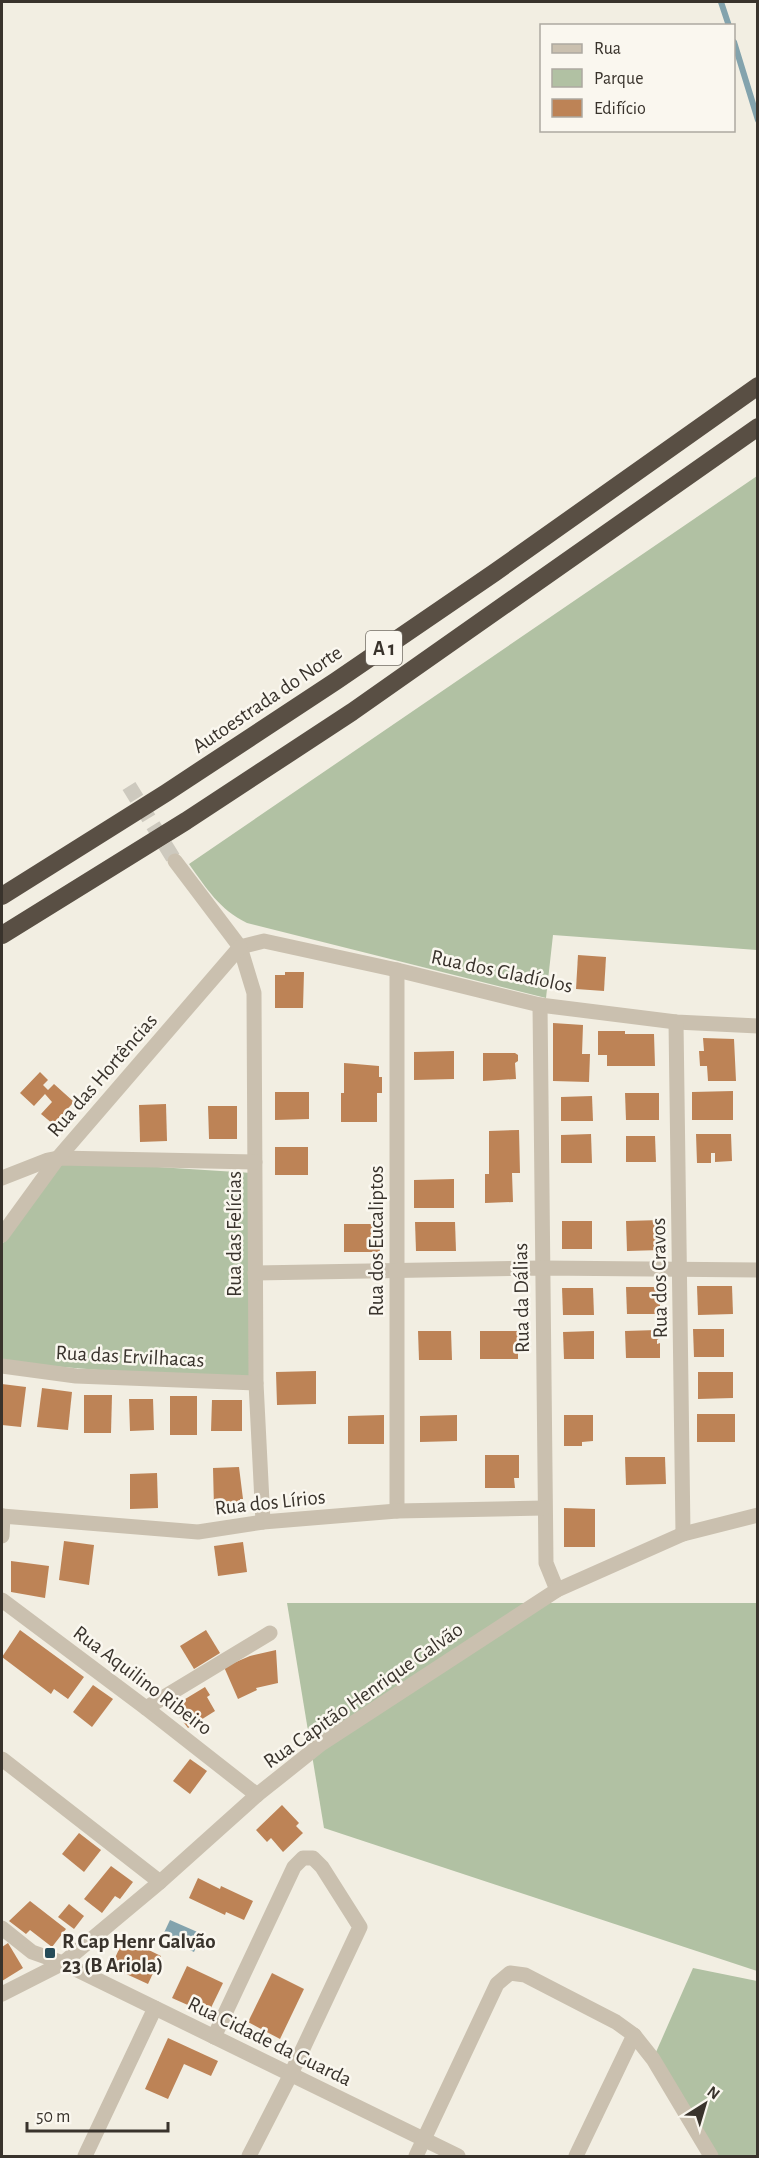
<svg xmlns="http://www.w3.org/2000/svg" width="759" height="2158" font-family="'Alegreya Sans',sans-serif">
<style>
.green{fill:#b1c1a3}
.water{fill:#83a3ad}
.lines{fill:none;stroke-linecap:round;stroke-linejoin:round}
.stream{stroke:#83a3ad;stroke-width:6}
.building{fill:#bd8356}
.minor-tunnel{stroke:#cdc9be;stroke-width:15;stroke-dasharray:15 8;stroke-linecap:butt}
.minor{stroke:#cac0af;stroke-width:15}
.highway{stroke:#594f44;stroke-width:18}
.poi-dot{fill:#254b58;stroke:#faf7ef;stroke-width:2}
.labels{text-anchor:middle;stroke-width:5;stroke-linejoin:round;paint-order:stroke}
.shield{fill:#faf7ef;stroke:#736e66;stroke-width:1.5}
.shield-label{font-size:20px;font-weight:bold;fill:#39332c}
.street-label{font-size:21px;fill:#39332c;stroke:#faf7ef}
.poi-label{font-size:21px;font-weight:bold;fill:#39332c;stroke:#faf7ef;text-anchor:start}
</style>
<rect width="100%" height="100%" fill="#f2eee2"/>
<g class="green">
<path d="M757,476v474l-204,-15 -7,63 -299,-75c-28,-14 -40,-34 -58,-59z"/>
<polygon points="48,1160 252,1173 256,1383 2,1362 2,1245"/>
<polygon points="287,1603 757,1603 757,1971 324,1828"/>
<polygon points="693,1968 757,1981 757,2156 711,2156 653,2059"/>
</g>
<polygon class="water" points="170,1920 202,1934 194,1952 162,1937"/>
<g class="lines">
<g class="stream">
<polyline points="721,2 729,26"/>
<polyline points="734,42 758,120"/>
</g>
</g>
<g class="building">
<polygon points="578,955 606,957 604,991 576,989"/>
<polygon points="285,972 304,972 303,1008 275,1008 275,975 285,975"/>
<polygon points="553,1023 583,1025 582,1054 590,1054 589,1082 553,1081"/>
<polygon points="598,1031 625,1031 625,1034 654,1034 655,1066 607,1066 607,1055 598,1055"/>
<polygon points="703,1038 734,1039 736,1081 708,1081 707,1066 700,1066 699,1051 704,1051"/>
<polygon points="454,1051 454,1079 414,1080 414,1052"/>
<polygon points="483,1053 515,1053 518,1055 518,1061 515,1063 516,1079 483,1081"/>
<polygon points="344,1063 379,1066 379,1077 382,1077 382,1093 377,1093 377,1122 341,1122 341,1093 344,1093"/>
<polygon points="40,1072 48,1080 43,1085 48,1090 54,1084 74,1102 53,1124 41,1114 52,1102 45,1094 34,1106 20,1093"/>
<polygon points="733,1091 733,1120 692,1120 692,1092"/>
<polygon points="275,1092 309,1092 309,1119 275,1120"/>
<polygon points="625,1093 659,1093 659,1120 626,1120"/>
<polygon points="592,1096 593,1121 561,1121 561,1097"/>
<polygon points="166,1104 167,1141 140,1142 139,1105"/>
<polygon points="208,1106 237,1106 237,1139 209,1139"/>
<polygon points="519,1130 520,1173 512,1173 513,1202 485,1203 485,1174 489,1174 489,1131"/>
<polygon points="591,1134 592,1163 561,1163 561,1135"/>
<polygon points="696,1134 731,1134 732,1161 715,1162 715,1153 711,1153 711,1163 697,1163"/>
<polygon points="626,1136 655,1136 656,1162 626,1162"/>
<rect x="275" y="1147" width="33" height="28"/>
<polygon points="454,1179 454,1208 414,1208 414,1180"/>
<polygon points="661,1220 661,1250 627,1251 626,1221"/>
<rect x="562" y="1221" width="30" height="28"/>
<polygon points="415,1222 455,1222 456,1251 416,1251"/>
<rect x="344" y="1224" width="36" height="28"/>
<polygon points="697,1286 732,1286 733,1314 698,1315"/>
<polygon points="626,1287 660,1287 660,1314 627,1314"/>
<polygon points="562,1288 593,1288 594,1315 563,1315"/>
<polygon points="693,1329 724,1329 724,1357 694,1357"/>
<polygon points="657,1330 660,1333 660,1338 657,1340 657,1344 660,1343 660,1358 626,1358 625,1331"/>
<polygon points="418,1331 451,1331 452,1360 419,1360"/>
<rect x="480" y="1331" width="38" height="28"/>
<polygon points="594,1331 594,1359 564,1359 563,1332"/>
<polygon points="316,1371 316,1404 277,1405 276,1372"/>
<polygon points="698,1372 733,1372 733,1398 698,1399"/>
<polygon points="2,1384 26,1387 21,1427 2,1425"/>
<polygon points="42,1388 72,1392 68,1430 37,1427"/>
<polygon points="84,1395 112,1395 111,1433 84,1433"/>
<rect x="170" y="1396" width="27" height="39"/>
<polygon points="129,1399 153,1399 154,1430 130,1431"/>
<polygon points="212,1400 242,1400 242,1431 211,1431"/>
<rect x="697" y="1414" width="38" height="28"/>
<polygon points="384,1415 384,1444 348,1444 348,1416"/>
<polygon points="457,1415 457,1441 420,1442 420,1416"/>
<polygon points="564,1415 593,1415 593,1441 582,1442 582,1446 564,1446"/>
<polygon points="485,1455 519,1455 519,1478 514,1478 515,1488 485,1488"/>
<polygon points="625,1457 665,1457 666,1484 626,1485"/>
<polygon points="239,1467 243,1499 240,1499 240,1507 214,1508 213,1468"/>
<polygon points="157,1473 158,1508 130,1509 130,1474"/>
<polygon points="564,1508 595,1509 595,1547 564,1547"/>
<polygon points="64,1541 94,1545 89,1585 59,1580"/>
<polygon points="243,1542 247,1572 218,1576 214,1546"/>
<polygon points="11,1561 49,1566 45,1598 11,1592"/>
<polygon points="20,1630 84,1677 68,1699 54,1689 51,1694 2,1657"/>
<polygon points="206,1630 220,1653 194,1669 180,1646"/>
<polygon points="276,1650 278,1683 256,1688 257,1690 238,1699 224,1667 250,1656"/>
<polygon points="93,1685 113,1699 92,1727 73,1712"/>
<polygon points="205,1687 210,1695 207,1697 215,1711 188,1728 172,1707"/>
<polygon points="190,1759 207,1771 190,1794 173,1781"/>
<polygon points="282,1805 299,1823 296,1826 303,1833 283,1852 271,1838 267,1842 256,1830"/>
<polygon points="79,1833 101,1850 84,1872 62,1854"/>
<polygon points="111,1866 133,1882 120,1899 115,1896 102,1913 84,1899"/>
<polygon points="198,1878 220,1889 221,1886 253,1901 244,1920 226,1912 225,1915 189,1898"/>
<polygon points="30,1901 66,1929 52,1947 30,1930 26,1934 9,1921"/>
<polygon points="69,1904 84,1916 74,1929 58,1917"/>
<polygon points="124,1938 161,1956 148,1984 111,1967"/>
<polygon points="8,1943 23,1968 2,1981 2,1947"/>
<polygon points="187,1966 223,1983 208,2014 172,1998"/>
<polygon points="272,1973 304,1989 280,2039 248,2022"/>
<polygon points="168,2038 218,2061 211,2076 184,2064 168,2099 145,2089"/>
</g>
<g class="lines">
<polyline class="minor-tunnel" points="129,786 175,861"/>
<g class="minor">
<polyline points="175,861 240,947 254,993 256,1383 263,1522"/>
<polyline points="240,947 264,941 397,970 540,1005 676,1022 758,1026"/>
<polyline points="397,970 397,1511"/>
<polyline points="540,1005 546,1563 557,1590"/>
<polyline points="676,1022 683,1534"/>
<polyline points="2,1178 48,1160 58,1158 255,1162"/>
<polyline points="2,1235 58,1158 240,947"/>
<polyline points="255,1273 542,1268 758,1270"/>
<polyline points="2,1366 76,1376 256,1383"/>
<polyline points="2,1516 198,1532 263,1522 397,1511 544,1508"/>
<polyline points="2,1536 3,1516"/>
<polyline points="2,1600 146,1708 257,1795"/>
<polyline points="146,1708 270,1633"/>
<polyline points="2,1759 160,1882"/>
<polyline points="2,1928 32,1952 63,1963 458,2156"/>
<polyline points="2,1994 63,1963 160,1882 257,1795 321,1744 557,1590 683,1534 758,1515"/>
<polyline points="214,2037 294,1867 303,1858 313,1858 322,1867 360,1927 291,2074 249,2156"/>
<polyline points="85,2156 155,2008"/>
<polyline points="416,2156 497,1984 510,1973 525,1975 616,2022 634,2035 653,2059 711,2156"/>
<polyline points="576,2156 634,2035"/>
</g>
<g class="highway">
<polyline points="2,896 166,793 336,681 494,573 758,386"/>
<polyline points="2,935 186,821 352,712 758,427"/>
</g>
</g>
<rect class="poi-dot" x="44" y="1947" width="12" height="12" rx="3"/>
<g class="labels">
<rect class="shield" x="366" y="631" width="36" height="34" rx="4.5"/>
<g class="shield-label">
<text x="384" y="655">A 1</text>
</g>
<g class="street-label">
<text transform="translate(267 699) rotate(-34)" y="7">Autoestrada do Norte</text>
<text transform="translate(502 971) rotate(12)" y="7">Rua dos Gladíolos</text>
<text transform="translate(102 1075) rotate(-49)" y="7">Rua das Hortências</text>
<text transform="translate(234 1234) rotate(-90)" y="7">Rua das Felícias</text>
<text transform="translate(376 1241) rotate(-90)" y="7">Rua dos Eucaliptos</text>
<text transform="translate(659 1278) rotate(-91)" y="7">Rua dos Cravos</text>
<text transform="translate(521 1298) rotate(-91)" y="7">Rua da Dálias</text>
<text transform="translate(130 1356) rotate(3)" y="7">Rua das Ervilhacas</text>
<text transform="translate(270 1502) rotate(-6)" y="7">Rua dos Lírios</text>
<text transform="translate(143 1680) rotate(37)" y="7">Rua Aquilino Ribeiro</text>
<text transform="translate(363 1695) rotate(-35)" y="7">Rua Capitão Henrique Galvão</text>
<text transform="translate(270 2041) rotate(26)" y="7">Rua Cidade da Guarda</text>
</g>
<g class="poi-label">
<text x="62" y="1948">R Cap Henr Galvão<tspan x="62" dy="24">23 (B Ariola)</tspan></text>
</g>
</g>
<rect width="759" height="2158" fill="none" stroke="#39332c" stroke-width="6"/>
<rect x="540" y="24" width="195" height="108" fill="#faf7ef" stroke="#ada9a1" stroke-width="1.5"/>
<rect x="552" y="44" width="30" height="9" fill="#cac0af" stroke="#ada9a1" stroke-width="1.5"/>
<text x="594" y="54" font-size="18" fill="#39332c">Rua</text>
<rect x="552" y="69" width="30" height="18" fill="#b1c1a3" stroke="#ada9a1" stroke-width="1.5"/>
<text x="594" y="84" font-size="18" fill="#39332c">Parque</text>
<rect x="552" y="99" width="30" height="18" fill="#bd8356" stroke="#ada9a1" stroke-width="1.5"/>
<text x="594" y="114" font-size="18" fill="#39332c">Edifício</text>
<g transform="translate(705 2104) rotate(37)" stroke="#faf7ef" stroke-width="4.5" paint-order="stroke">
<path d="M0-4.5L10 22L0 15L-10 22Z" fill="#39332c"/>
<text y="-9" font-size="16" font-weight="bold" text-anchor="middle" fill="#39332c">N</text>
</g>
<path d="M27 2122v9h141v-9" fill="none" stroke="#39332c" stroke-width="3"/>
<text x="36" y="2122" font-size="18" fill="#39332c" stroke="#faf7ef" stroke-width="4.5" paint-order="stroke">50 m</text>
</svg>
